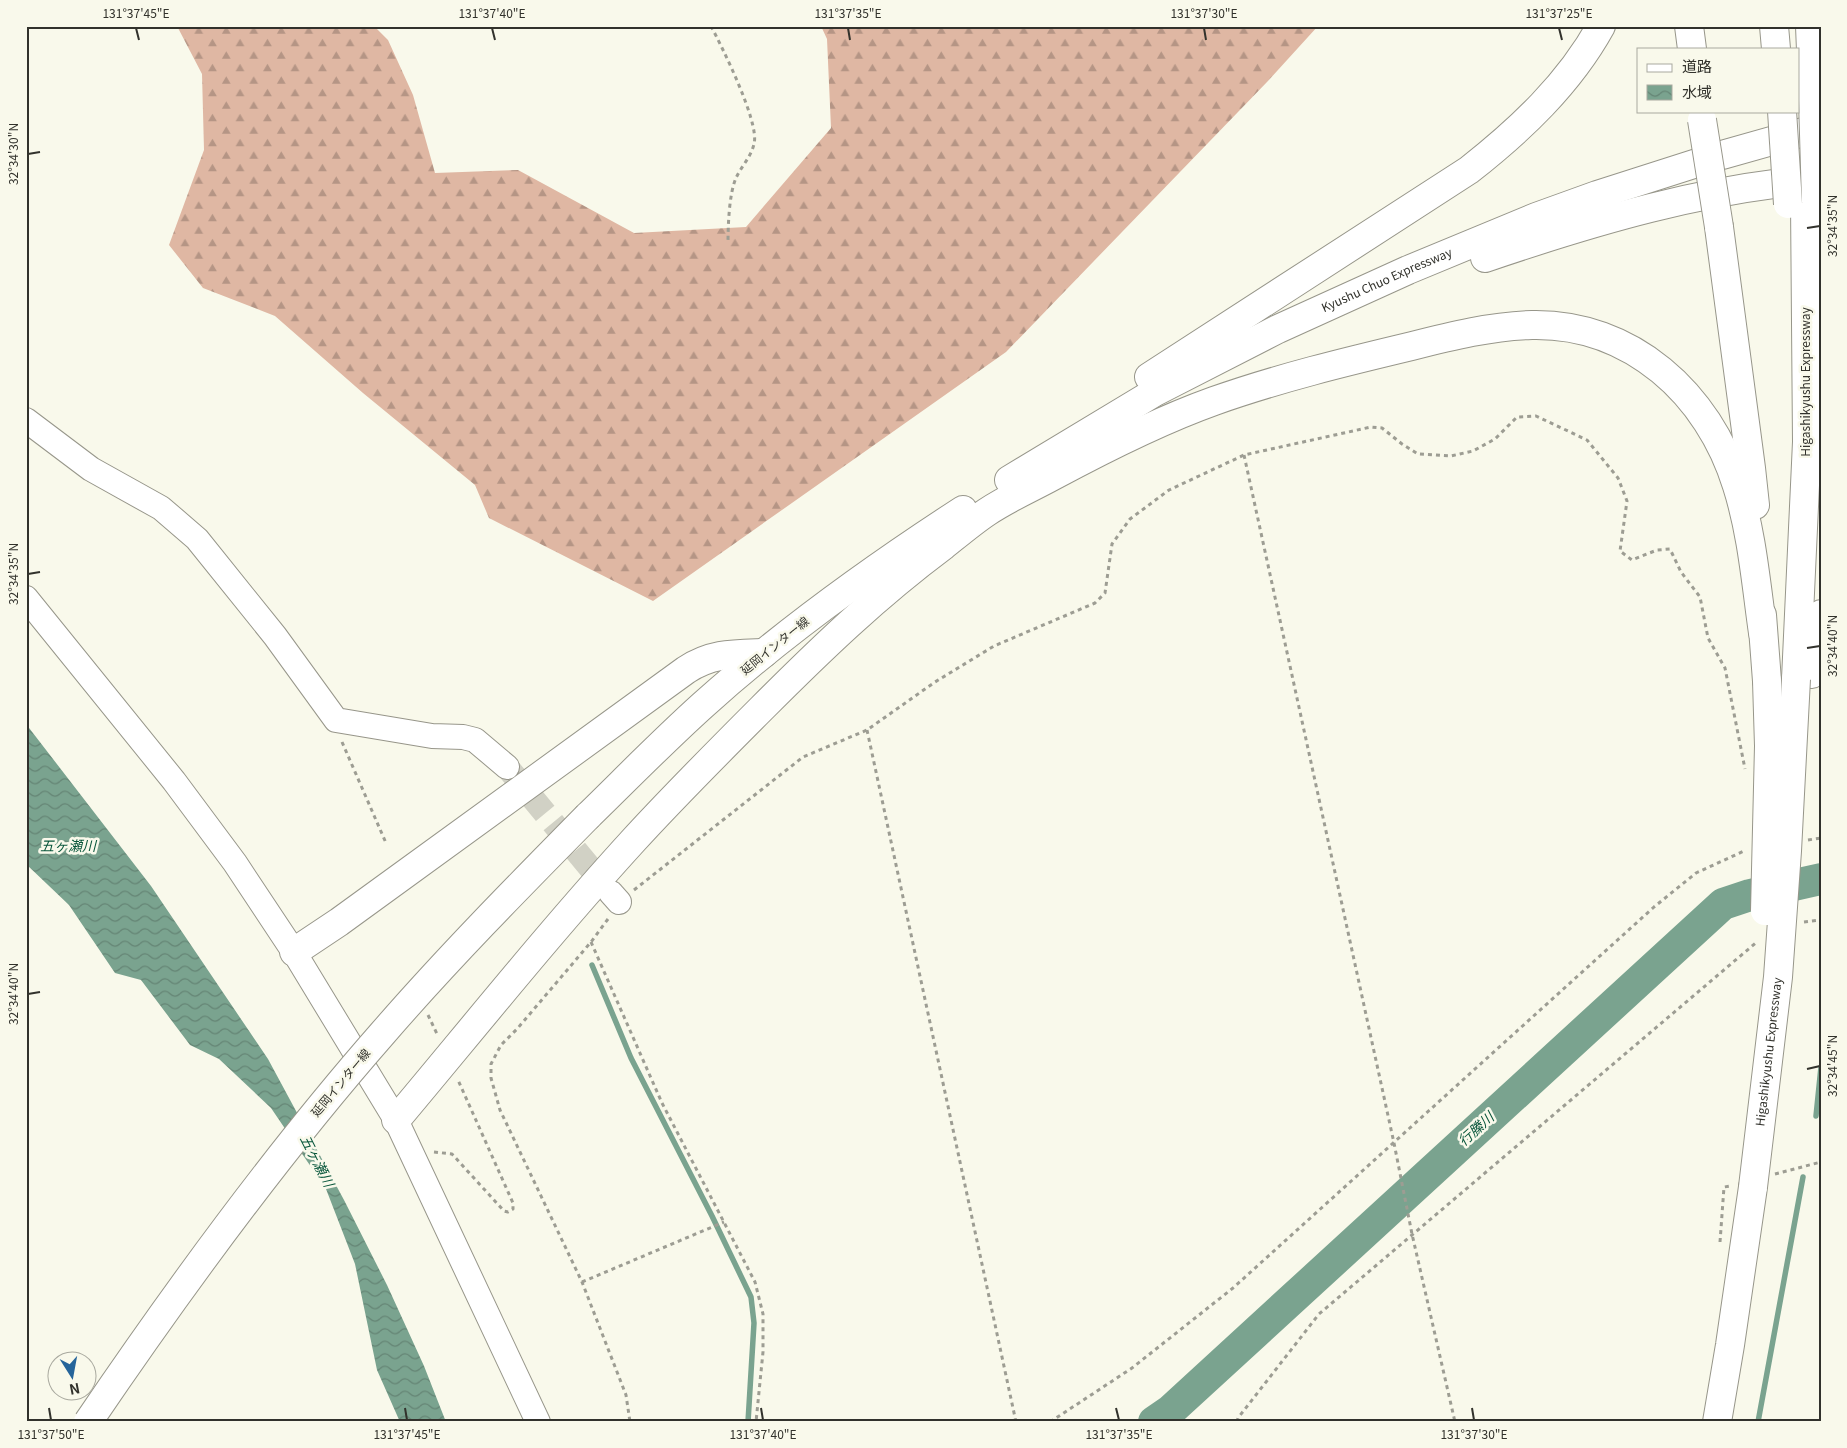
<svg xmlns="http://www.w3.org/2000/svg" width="1847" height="1448" font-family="Georgia,'Noto Sans JP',serif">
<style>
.forest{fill:url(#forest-firs)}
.water{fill:url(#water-waves)}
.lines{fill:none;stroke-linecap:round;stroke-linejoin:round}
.stream{stroke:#7aa38f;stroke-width:5.5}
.river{stroke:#7aa38f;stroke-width:32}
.minor-tunnel{stroke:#d1d1c5;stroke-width:24;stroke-dasharray:24 12;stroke-linecap:butt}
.minor-casing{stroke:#97968a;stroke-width:26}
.highway-casing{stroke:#97968a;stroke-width:30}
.path{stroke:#9d9d93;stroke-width:3;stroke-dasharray:4 4;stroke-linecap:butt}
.minor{stroke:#fff;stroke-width:24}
.highway{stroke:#fff;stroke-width:28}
.highway-bridge-casing{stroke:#97968a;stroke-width:30;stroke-linecap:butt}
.highway-bridge{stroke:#fff;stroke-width:28}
.ticks{fill:none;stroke:#32322c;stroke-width:2}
.labels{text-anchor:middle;stroke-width:5;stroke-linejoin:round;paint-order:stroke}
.street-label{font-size:12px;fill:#32322c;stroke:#f9f9eb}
.water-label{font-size:14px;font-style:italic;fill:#08563b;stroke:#f9f9eb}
.neatline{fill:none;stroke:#32322c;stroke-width:2}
.ticks-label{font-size:12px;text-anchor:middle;fill:#32322c}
</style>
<defs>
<pattern id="forest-firs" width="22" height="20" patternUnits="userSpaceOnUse" patternTransform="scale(1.25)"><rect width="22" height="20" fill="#dfb7a3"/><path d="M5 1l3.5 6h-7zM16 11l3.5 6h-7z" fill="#b59585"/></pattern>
<pattern id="water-waves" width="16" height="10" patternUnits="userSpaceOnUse" patternTransform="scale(1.25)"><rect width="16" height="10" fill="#7aa38f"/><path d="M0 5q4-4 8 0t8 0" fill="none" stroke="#658575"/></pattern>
</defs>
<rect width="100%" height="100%" fill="#f9f9eb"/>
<polygon class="forest" points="177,26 374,26 388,40 413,95 435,173 518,170 634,233 746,227 831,128 827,39 821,26 1318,26 1267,82 1006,352 653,601 489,518 475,485 363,393 275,316 203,288 169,245 204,150 202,74"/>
<polygon class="water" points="26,724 151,886 268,1059 344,1200 387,1285 424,1366 446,1422 400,1422 377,1370 355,1264 326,1189 271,1108 219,1059 190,1045 141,980 115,973 69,905 26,864"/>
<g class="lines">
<g class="stream">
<polyline points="592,965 631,1058 712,1216 751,1297 754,1323 748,1422"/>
<polyline points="1816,1116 1821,1067"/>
<polyline points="1758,1422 1803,1177"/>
</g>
<polyline class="river" points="1154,1422 1170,1411 1723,904 1750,895 1821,879"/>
<polyline class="minor-tunnel" points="507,767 611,893"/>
<g class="minor-casing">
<g id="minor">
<polyline points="26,420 91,469 161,508 197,539 275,636 336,720 432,736 463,737 475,740 507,767"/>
<polyline points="26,598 174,781 235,863 294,952 396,1120 538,1422"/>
<polyline points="611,893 619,902"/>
</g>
</g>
<g class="highway-casing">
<g id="highway">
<polyline points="1689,26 1692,49"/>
<polyline points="1774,26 1776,49"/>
<polyline points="1810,26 1813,100"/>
<polyline points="1719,227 1751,468 1755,505"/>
<path d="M1485,258c109,-37 220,-70 336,-79"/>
<path d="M1149,377l320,-207c51,-40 100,-86 132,-144"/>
<path id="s1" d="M1009,480l146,-88 123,-63 130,-59 128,-53 61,-22 125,-40 99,-28"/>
<polyline points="1762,615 1767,681"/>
<polyline points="1812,674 1821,614"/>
<polyline points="1796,679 1807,442 1805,202"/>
<path d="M588,816c38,-37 75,-75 115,-111 80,-72 169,-136 260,-195"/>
<path d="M294,952l45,-30 347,-252c26,-17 48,-16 78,-17"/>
<path d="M396,1120c78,-93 154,-188 236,-278 42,-46 86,-90 130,-134 59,-59 114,-112 181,-162 15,-12 29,-24 44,-34 21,-14 44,-24 66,-36 52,-28 105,-55 161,-75 65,-23 131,-39 198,-55 39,-10 80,-20 120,-21 99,-2 177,69 205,161 15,47 19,98 26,147"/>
<polyline points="1717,1422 1730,1345 1753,1187"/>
</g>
</g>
<g class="path">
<path d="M711,26c11,21 49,97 43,118 -3,13 -13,23 -18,34 -7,16 -8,48 -8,65"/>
<polyline points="1244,455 1394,1143 1412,1234 1455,1422"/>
<polyline points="867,730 1016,1422"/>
<polyline points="342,742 386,843"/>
<polyline points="1808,840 1821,838"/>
<polyline points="634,890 803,757 867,730 935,682 994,646 1095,603 1105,593 1112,544 1130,519 1169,490 1244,455 1371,427 1382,428 1402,444 1418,454 1451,456 1473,451 1495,439 1517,417 1536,416 1587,440 1618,478 1627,501 1620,551 1632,560 1657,550 1670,549 1681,572 1700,597 1708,638 1725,668 1745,769"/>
<polyline points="608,919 591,942 517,1029 501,1045 491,1064 491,1078 500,1110 582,1282 626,1395 630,1422"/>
<polyline points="1804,922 1821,920"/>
<polyline points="591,942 662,1103 755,1282 763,1314 763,1352 756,1422"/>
<polyline points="428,1015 438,1036"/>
<polyline points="434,1152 452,1154 504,1211 508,1212 513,1209 513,1203 458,1080"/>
<polyline points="1775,1174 1821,1162"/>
<polyline points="1720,1242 1724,1187 1731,1186"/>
<polyline points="582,1282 724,1222"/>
<polyline points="1050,1422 1132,1368 1233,1288 1654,907 1696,873 1744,851"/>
<polyline points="1237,1422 1238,1418 1319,1314 1758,941"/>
</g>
<use href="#minor" class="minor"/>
<use href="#highway" class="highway"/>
<g class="highway-bridge-casing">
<g id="highway-bridge">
<polyline points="1813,100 1816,201"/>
<polyline points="1782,111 1788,204"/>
<polyline points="1702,120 1719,227"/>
<polyline points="1765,911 1769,746 1767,681"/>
<path id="s2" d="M1753,1187l25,-210 9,-126 9,-172"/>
<path d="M88,1422c91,-134 187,-266 294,-388 65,-75 136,-147 206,-218"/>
</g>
</g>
<use href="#highway-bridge" class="highway-bridge"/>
</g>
<path class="ticks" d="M136,28l3,12M492,28l3,12M848,28l2,12M1204,28l2,12M1559,28l3,12M28,154l12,-2M1807,228l13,-2M28,574l12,-2M1807,648l13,-2M28,994l12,-2M1807,1069l13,-3M49,1408l2,12M405,1408l2,12M761,1408l2,12M1116,1408l3,12M1472,1408l2,12"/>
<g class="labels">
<g class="street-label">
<text dy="4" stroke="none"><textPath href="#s1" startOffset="428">Kyushu Chuo Expressway</textPath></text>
<text transform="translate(1806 382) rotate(-90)" y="4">Higashikyushu Expressway</text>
<text transform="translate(775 646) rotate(-39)" y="4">延岡インター線</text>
<text dy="4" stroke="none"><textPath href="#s2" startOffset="136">Higashikyushu Expressway</textPath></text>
<text transform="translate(341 1083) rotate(-50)" y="4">延岡インター線</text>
</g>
<g class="water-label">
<text x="68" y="851">五ヶ瀬川</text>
<text transform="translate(1476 1129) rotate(-42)" y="5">行縢川</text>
<text transform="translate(317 1161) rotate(63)" y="5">五ヶ瀬川</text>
</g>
</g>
<rect width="1847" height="1448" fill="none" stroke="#f9f9eb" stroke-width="55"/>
<rect x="1637" y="48" width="162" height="65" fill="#f9f9eb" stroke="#a9a99f"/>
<rect x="1647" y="64" width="25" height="8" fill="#ffffff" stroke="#a9a99f"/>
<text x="1682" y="72" font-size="15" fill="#32322c">道路</text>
<rect x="1647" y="85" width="25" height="15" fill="url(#water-waves)" stroke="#a9a99f"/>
<text x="1682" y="98" font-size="15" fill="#32322c">水域</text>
<g transform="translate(72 1376) rotate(169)"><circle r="24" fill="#f9f9eb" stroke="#a9a99f"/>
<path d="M0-4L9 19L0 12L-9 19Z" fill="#25649a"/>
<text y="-8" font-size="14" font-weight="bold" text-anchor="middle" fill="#32322c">N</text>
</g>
<rect x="28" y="28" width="1792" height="1392" class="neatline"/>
<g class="ticks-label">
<text x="136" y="18">131°37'45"E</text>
<text x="492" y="18">131°37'40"E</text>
<text x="848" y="18">131°37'35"E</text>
<text x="1204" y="18">131°37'30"E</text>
<text x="1559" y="18">131°37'25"E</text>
<text transform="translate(14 154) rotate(-90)" y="4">32°34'30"N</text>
<text transform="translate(1833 226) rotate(-90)" y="4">32°34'35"N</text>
<text transform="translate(14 574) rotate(-90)" y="4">32°34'35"N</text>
<text transform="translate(1833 646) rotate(-90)" y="4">32°34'40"N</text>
<text transform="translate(14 994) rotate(-90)" y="4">32°34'40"N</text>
<text transform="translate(1833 1066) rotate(-90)" y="4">32°34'45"N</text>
<text x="51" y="1439">131°37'50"E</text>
<text x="407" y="1439">131°37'45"E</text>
<text x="763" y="1439">131°37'40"E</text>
<text x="1119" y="1439">131°37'35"E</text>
<text x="1474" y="1439">131°37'30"E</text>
</g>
</svg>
